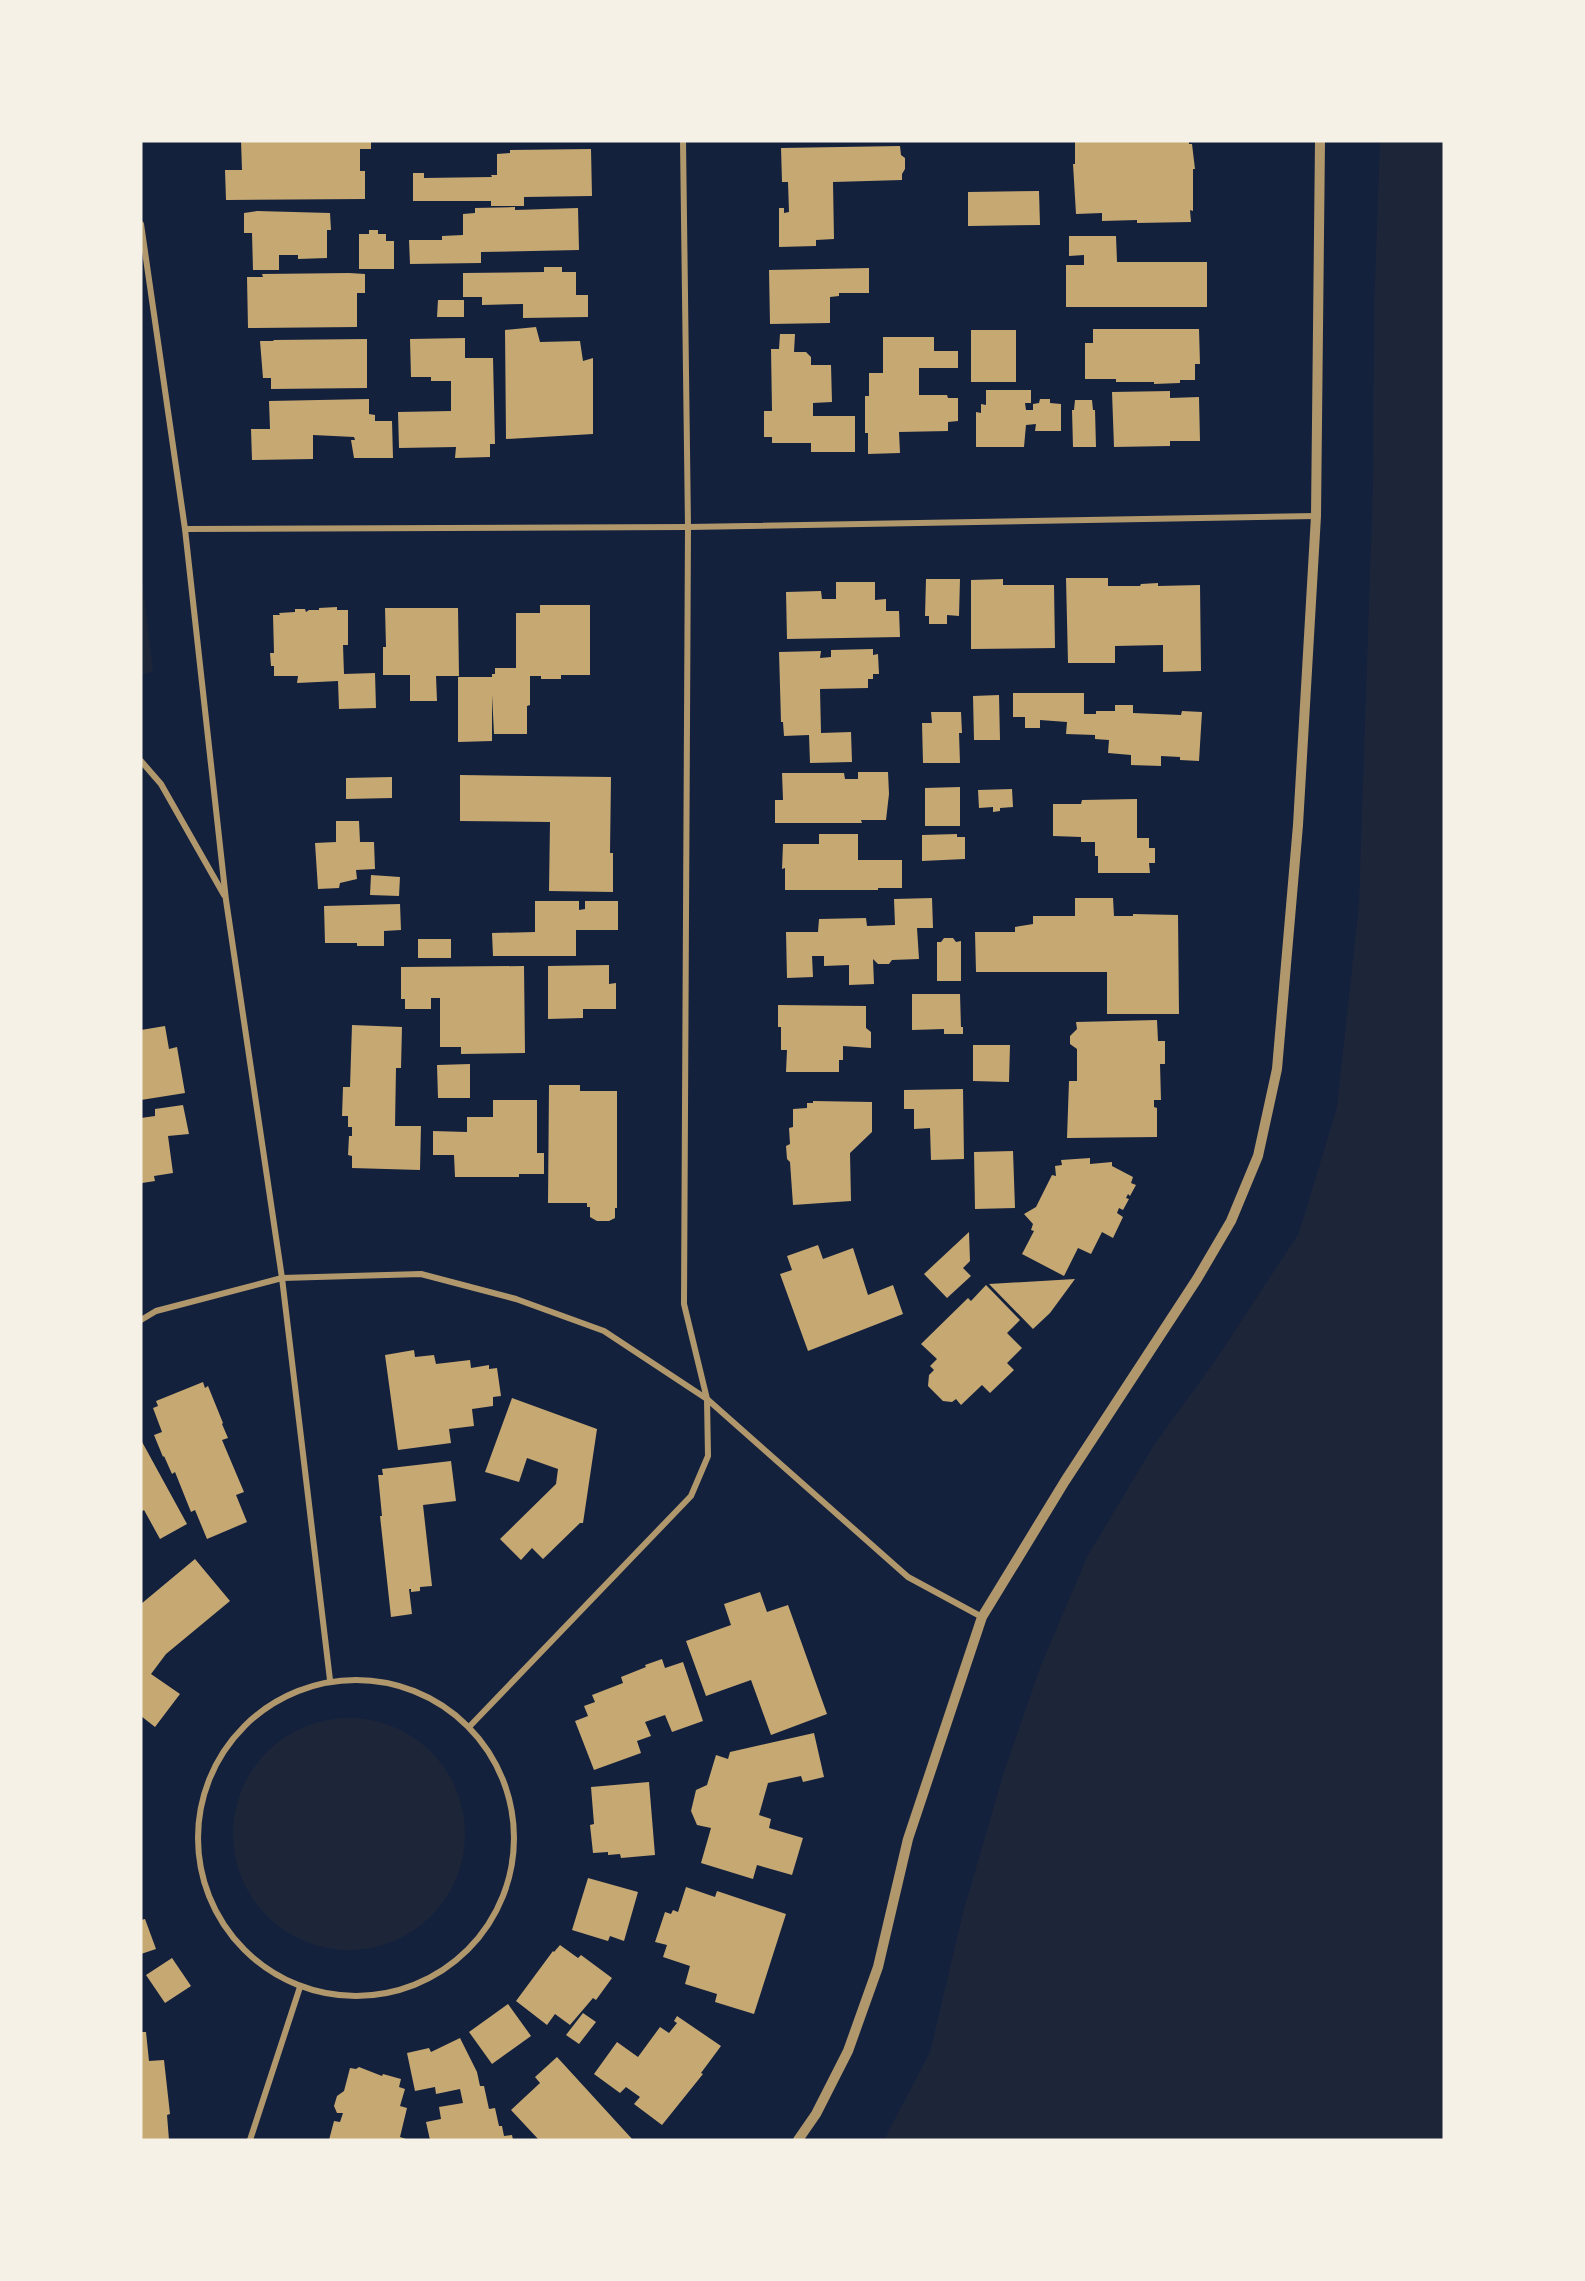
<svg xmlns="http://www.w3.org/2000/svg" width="1585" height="2281" font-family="'Noto Sans',sans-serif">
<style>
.green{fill:#1d2539}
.building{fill:#c6a872}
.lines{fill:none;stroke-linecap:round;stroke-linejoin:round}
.minor{stroke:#b1986c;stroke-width:6}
.tertiary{stroke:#b1986c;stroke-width:10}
</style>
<rect width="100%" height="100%" fill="#14213d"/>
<g class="green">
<polygon points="1380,141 1444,141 1444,2140 884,2140 930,2052 964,1909 1004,1772 1041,1665 1087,1557 1154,1445 1217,1358 1299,1233 1337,1107 1359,904 1373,485 1374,311"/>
<polygon points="141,571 153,671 141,675"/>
<circle cx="349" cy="1834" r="116"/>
</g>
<g class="building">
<polygon points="241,141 371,141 371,149 360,149 360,171 365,171 365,199 226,200 225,170 242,170"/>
<polygon points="1116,141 1189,142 1189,144 1192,144 1195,169 1193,169 1193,211 1190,210 1191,222 1137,223 1137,220 1102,221 1102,213 1076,214 1073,164 1075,164 1075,142"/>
<polygon points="900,146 901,155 905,158 905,169 902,174 902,180 833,182 834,239 816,240 816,246 779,247 779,208 784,208 784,213 789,212 788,182 782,182 781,148"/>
<polygon points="591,149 592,196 524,197 524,206 491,206 491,201 413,201 413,173 424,173 424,178 492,177 491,175 497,175 497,154 510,153 510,150"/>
<polygon points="1039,191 1040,225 968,226 968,192"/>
<polygon points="515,207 515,210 578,208 579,250 481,252 481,263 410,264 409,240 442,240 442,236 463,235 463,214 475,213 475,208"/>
<polygon points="257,211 330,213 331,230 327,230 327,258 298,259 298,255 279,255 279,270 253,270 252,233 244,233 244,213"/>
<polygon points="369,230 378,230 378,234 386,234 386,241 394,241 394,269 359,269 359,234 369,234"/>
<polygon points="1069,236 1116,236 1117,262 1207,262 1207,307 1066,307 1066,265 1084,265 1084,255 1069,256"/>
<polygon points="544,267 562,267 562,272 576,272 576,295 588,295 588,317 523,318 523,304 482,305 482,297 463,297 463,273 544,272"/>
<polygon points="869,268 869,293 839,293 839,296 830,297 830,323 770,324 769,270"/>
<polygon points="349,273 365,274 365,293 357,293 357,327 248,328 247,277 263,277 262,274"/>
<polygon points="438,300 464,300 464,317 437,317"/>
<polygon points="536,327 540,342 580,341 583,361 593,358 593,434 506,439 505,330"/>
<polygon points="1093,329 1199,329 1200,364 1195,364 1195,380 1180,380 1180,383 1154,384 1154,382 1116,382 1116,379 1085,379 1085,343 1093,343"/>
<rect x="971" y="330" width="45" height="52"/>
<polygon points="780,334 795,334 794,352 806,352 811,357 811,365 831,365 832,402 813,403 813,416 855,416 855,452 811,452 811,443 772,443 772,437 764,437 764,411 772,411 771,349 779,349"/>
<polygon points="883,337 934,337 934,351 958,351 958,368 919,368 919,395 947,395 948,398 958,398 958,421 948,422 948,431 899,432 900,453 868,454 868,433 865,433 865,396 869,396 869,373 883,373"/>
<polygon points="465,338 465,358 493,358 495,444 490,444 490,457 455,458 456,447 399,448 398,412 451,411 451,381 431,381 431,377 411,377 410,339"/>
<polygon points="367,339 367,388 271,389 271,378 263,378 260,341 274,341 273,340"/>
<polygon points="986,390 1031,390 1031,403 1025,403 1026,410 1033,410 1033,404 1039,403 1040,399 1050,399 1050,403 1061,404 1061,431 1035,431 1036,424 1026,425 1024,447 976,447 976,412 981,413 981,404 986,405"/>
<polygon points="1170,391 1170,398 1199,397 1200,441 1170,441 1170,446 1114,447 1112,392"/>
<polygon points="369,399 369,414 375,415 375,421 392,421 393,458 354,458 351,440 355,440 354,437 313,435 313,459 252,460 251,429 270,429 269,401"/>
<polygon points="1075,400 1092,400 1093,410 1095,410 1096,447 1073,447 1072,410 1074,410"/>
<polygon points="1066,578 1108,578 1108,586 1140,586 1141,584 1158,583 1158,586 1200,585 1201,671 1163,672 1163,645 1115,646 1115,663 1068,663"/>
<polygon points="926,579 960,579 959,616 947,615 947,624 929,624 929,616 925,616"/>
<polygon points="1003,579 1003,585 1054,585 1055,648 971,649 971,580"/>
<polygon points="836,582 875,582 875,600 886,599 886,611 899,611 900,637 787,639 786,592 821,591 822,599 836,599"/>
<polygon points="540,605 590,605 590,675 561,675 561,679 541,679 541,676 530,676 530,705 527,706 527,734 494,734 492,695 492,741 458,742 458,677 492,677 492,674 495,674 495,668 516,668 516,613 540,613"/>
<polygon points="337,607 337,610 348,610 348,645 343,645 344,674 375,673 376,708 339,709 338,681 297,683 298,676 274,676 274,666 271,666 270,653 274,653 273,615 280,615 279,613 295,612 295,609 305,609 306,612 309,610 319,610 319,608"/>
<polygon points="385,608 458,608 459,676 436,676 437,701 410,701 410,675 383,675 383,647 386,647"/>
<polygon points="873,649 873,655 878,654 879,674 873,674 873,679 868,679 868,688 820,689 821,733 851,732 852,762 810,763 809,735 784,736 783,722 781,722 779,652 821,651 820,658 831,657 831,650"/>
<polygon points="1013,693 1084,693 1084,714 1096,714 1096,711 1115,711 1115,705 1133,705 1133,713 1181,715 1182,711 1202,712 1199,761 1180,760 1180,757 1161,756 1161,766 1131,765 1131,755 1108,753 1109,740 1095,739 1095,735 1066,734 1067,722 1040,720 1040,728 1025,728 1025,717 1013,717"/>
<polygon points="999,695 1000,740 974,740 973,696"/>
<polygon points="931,712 961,712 962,733 959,733 960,763 923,763 922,723 932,723"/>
<polygon points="858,772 888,772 889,794 886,820 861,820 862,823 775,823 775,800 783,800 782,773 844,773 845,779 858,779"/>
<polygon points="460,775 611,777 610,853 613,853 613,892 549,891 550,822 460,821"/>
<polygon points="392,777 392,798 346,799 346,778"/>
<polygon points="960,787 960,826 925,826 925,788"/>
<polygon points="1012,789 1013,807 1000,808 1000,811 993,812 993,807 979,808 978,790"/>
<polygon points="1137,799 1137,838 1149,838 1149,848 1155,848 1155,863 1149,863 1150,873 1098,873 1098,856 1095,856 1095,842 1081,842 1081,837 1053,836 1053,804 1081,804 1082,800"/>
<polygon points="336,821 359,821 360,842 374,842 375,869 356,870 357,879 340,883 339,888 318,889 315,843 336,842"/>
<polygon points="819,834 858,834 858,860 902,860 902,888 878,888 878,890 785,890 785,868 782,869 783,844 819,844"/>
<polygon points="957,834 957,837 965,837 965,859 922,861 922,835"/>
<polygon points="371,875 400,877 399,896 370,895"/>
<polygon points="932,898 933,928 917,928 919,959 892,960 889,964 878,964 873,959 874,984 849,985 849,965 824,966 824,956 812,956 813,977 787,978 786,932 818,932 819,919 866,918 867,926 895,925 894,899"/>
<polygon points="1075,898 1113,898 1114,916 1133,916 1133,914 1178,915 1179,1014 1107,1014 1107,972 976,972 975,932 1015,932 1015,927 1033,924 1033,916 1075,916"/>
<polygon points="535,901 579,901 579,910 585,909 585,901 618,901 618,930 576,930 576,956 493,956 492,933 535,932"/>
<polygon points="400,904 401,930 384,931 384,946 357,946 357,943 325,943 324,906"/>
<polygon points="944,938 953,938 956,942 961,941 961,981 937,981 937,942 941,942"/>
<rect x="418" y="939" width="33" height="19"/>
<polygon points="609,965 609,984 616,983 616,1009 583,1009 583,1018 548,1019 548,966"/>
<polygon points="524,966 525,1053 461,1054 461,1047 440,1047 440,998 431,998 431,1009 405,1009 405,999 401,999 401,967"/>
<polygon points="912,994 960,994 961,1027 963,1027 963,1034 944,1034 944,1029 912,1030"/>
<polygon points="778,1005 866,1006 866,1028 871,1032 871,1048 843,1046 843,1060 839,1060 839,1072 786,1072 787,1050 781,1050 781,1027 778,1027"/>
<polygon points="1157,1020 1158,1041 1165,1041 1165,1064 1160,1064 1161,1100 1154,1100 1154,1107 1157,1108 1157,1137 1067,1138 1069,1081 1077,1081 1077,1049 1070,1044 1070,1036 1077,1029 1076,1022"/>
<polygon points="352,1025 402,1027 401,1068 396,1068 395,1126 421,1126 420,1170 352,1168 352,1156 348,1155 349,1136 352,1136 352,1127 348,1127 348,1116 342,1116 343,1087 350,1087"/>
<polygon points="165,1026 169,1049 177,1047 185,1093 141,1100 141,1030"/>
<polygon points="973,1045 1010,1045 1009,1082 973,1081"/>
<polygon points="470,1064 470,1098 438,1098 437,1065"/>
<polygon points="549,1085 580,1085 580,1091 617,1091 617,1208 615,1208 615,1218 609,1221 597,1221 590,1217 590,1207 587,1207 587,1203 548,1203"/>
<polygon points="963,1089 964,1159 931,1160 930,1128 914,1129 914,1109 904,1109 904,1090"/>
<polygon points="493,1100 537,1100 537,1153 544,1153 544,1174 519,1174 519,1177 455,1177 454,1155 433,1155 433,1131 467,1132 467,1117 493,1117"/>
<polygon points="813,1101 872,1102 872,1132 850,1153 851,1201 793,1205 790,1162 787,1159 786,1146 790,1144 789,1128 793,1127 793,1109 807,1108 807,1103 813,1103"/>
<polygon points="183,1105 189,1134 168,1136 173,1173 154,1176 155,1181 142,1183 141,1118 155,1116 155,1109"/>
<polygon points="1013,1151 1015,1208 975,1209 974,1152"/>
<polygon points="1090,1158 1090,1164 1112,1162 1112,1166 1133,1177 1131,1183 1136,1185 1130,1196 1128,1194 1126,1198 1129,1199 1123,1210 1119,1208 1117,1213 1123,1217 1113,1238 1102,1232 1091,1254 1078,1248 1064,1276 1022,1254 1034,1231 1031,1230 1033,1224 1024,1214 1036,1207 1052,1175 1056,1176 1055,1166 1062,1165 1061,1160"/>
<polygon points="969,1232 970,1261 963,1268 971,1276 947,1298 924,1274"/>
<polygon points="818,1245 823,1259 853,1248 868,1295 893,1285 903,1314 808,1351 780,1274 792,1270 787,1256"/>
<polygon points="1075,1279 1050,1313 1033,1329 989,1284"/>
<polygon points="986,1285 1020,1320 1007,1333 1022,1348 1007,1363 1014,1370 990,1393 982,1385 961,1405 956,1399 952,1402 943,1401 928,1386 929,1375 934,1370 930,1366 937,1359 921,1344 968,1298 971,1301"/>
<polygon points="414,1350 415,1357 434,1355 436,1364 470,1360 471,1368 489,1365 489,1369 497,1368 501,1396 493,1397 493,1406 472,1409 474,1426 449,1429 451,1443 398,1450 385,1355"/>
<polygon points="203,1382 205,1388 208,1386 223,1423 222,1424 228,1438 222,1440 244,1492 236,1495 247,1522 207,1539 195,1510 191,1512 175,1472 172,1474 164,1456 163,1457 154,1435 162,1432 153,1408 158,1406 156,1401"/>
<polygon points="512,1398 597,1429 583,1523 580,1523 543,1559 532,1548 521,1560 500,1539 556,1484 558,1469 527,1458 519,1482 485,1472"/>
<polygon points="141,1440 187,1524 160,1539 144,1510 141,1512"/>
<polygon points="451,1461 456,1501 423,1505 432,1586 420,1587 420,1591 411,1592 411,1589 409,1589 412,1614 391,1617 380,1516 382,1516 378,1475 383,1475 382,1469"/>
<polygon points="195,1559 230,1601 166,1654 151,1674 180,1694 155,1727 141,1716 141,1604"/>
<polygon points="760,1592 767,1612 788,1605 827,1714 771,1735 751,1680 706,1696 686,1641 731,1625 724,1604"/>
<polygon points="662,1659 665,1668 683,1662 703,1721 672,1732 665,1715 645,1722 651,1736 637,1741 641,1753 594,1770 575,1721 588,1716 584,1706 595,1702 592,1695 623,1683 621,1677 646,1667 645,1665"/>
<polygon points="814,1733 824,1777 803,1782 801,1776 768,1783 759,1815 771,1819 769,1828 803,1838 792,1875 757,1865 753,1879 701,1863 711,1828 697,1825 691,1811 696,1790 707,1785 716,1755 728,1759 730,1752"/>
<polygon points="649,1782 655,1855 621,1858 620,1854 608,1855 608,1852 593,1853 590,1825 594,1824 591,1787"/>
<polygon points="588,1878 638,1892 624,1941 610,1936 608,1941 572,1930"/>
<polygon points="686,1887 715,1897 717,1891 786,1914 754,2014 715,2002 717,1994 685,1984 690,1966 663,1957 667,1945 655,1942 665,1912 671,1914 673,1910 678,1912"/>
<polygon points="145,1919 156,1949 141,1954 141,1920"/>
<polygon points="560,1945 578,1958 581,1955 612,1978 596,2000 593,1998 570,2025 555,2014 547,2025 516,2001 553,1951 554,1952"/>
<polygon points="172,1958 191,1986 165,2003 146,1975"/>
<polygon points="508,2004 531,2036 492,2064 469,2032"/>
<polygon points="583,2013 596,2022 579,2044 566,2035"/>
<polygon points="677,2016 721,2046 701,2073 703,2074 662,2125 634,2104 640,2097 626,2087 620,2093 594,2074 617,2042 638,2057 660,2027 669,2033 677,2023 674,2021"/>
<polygon points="141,2032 146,2032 149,2061 164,2060 170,2114 167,2115 169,2140 141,2140"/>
<polygon points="460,2038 477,2072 480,2086 484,2086 489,2109 495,2108 499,2126 502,2126 504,2136 512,2135 513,2140 430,2140 426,2122 441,2119 439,2107 463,2103 460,2089 436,2094 435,2087 415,2091 407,2053 429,2048 431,2052"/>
<polygon points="557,2057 633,2140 539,2140 511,2110 540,2083 535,2077"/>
<polygon points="359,2067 382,2076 383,2074 401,2079 399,2087 405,2089 400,2106 407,2108 400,2137 409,2140 329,2140 334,2121 340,2122 343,2113 337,2113 334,2106 337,2096 344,2091 350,2068 356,2069"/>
</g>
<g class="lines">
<g class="minor">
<polyline points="141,224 185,529 226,900 282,1278 330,1680"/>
<polyline points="185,529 688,527 1316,516"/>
<polyline points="141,761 161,784 224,895"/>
<polyline points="141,1320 156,1311 282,1278 421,1274 516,1299 604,1331 707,1399 908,1577 982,1617"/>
<circle cx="356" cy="1838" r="158"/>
<polyline points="470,1726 691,1496 708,1456 707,1399 684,1304 688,527 683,141"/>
<polyline points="250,2140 300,1987"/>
</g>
<polyline class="tertiary" points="798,2140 816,2114 848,2051 878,1967 908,1839 982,1617 1065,1481 1197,1279 1231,1221 1258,1156 1277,1069 1298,825 1316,516 1320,141"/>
</g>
<rect width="1585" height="2281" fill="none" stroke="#f6f1e7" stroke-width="285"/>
</svg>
